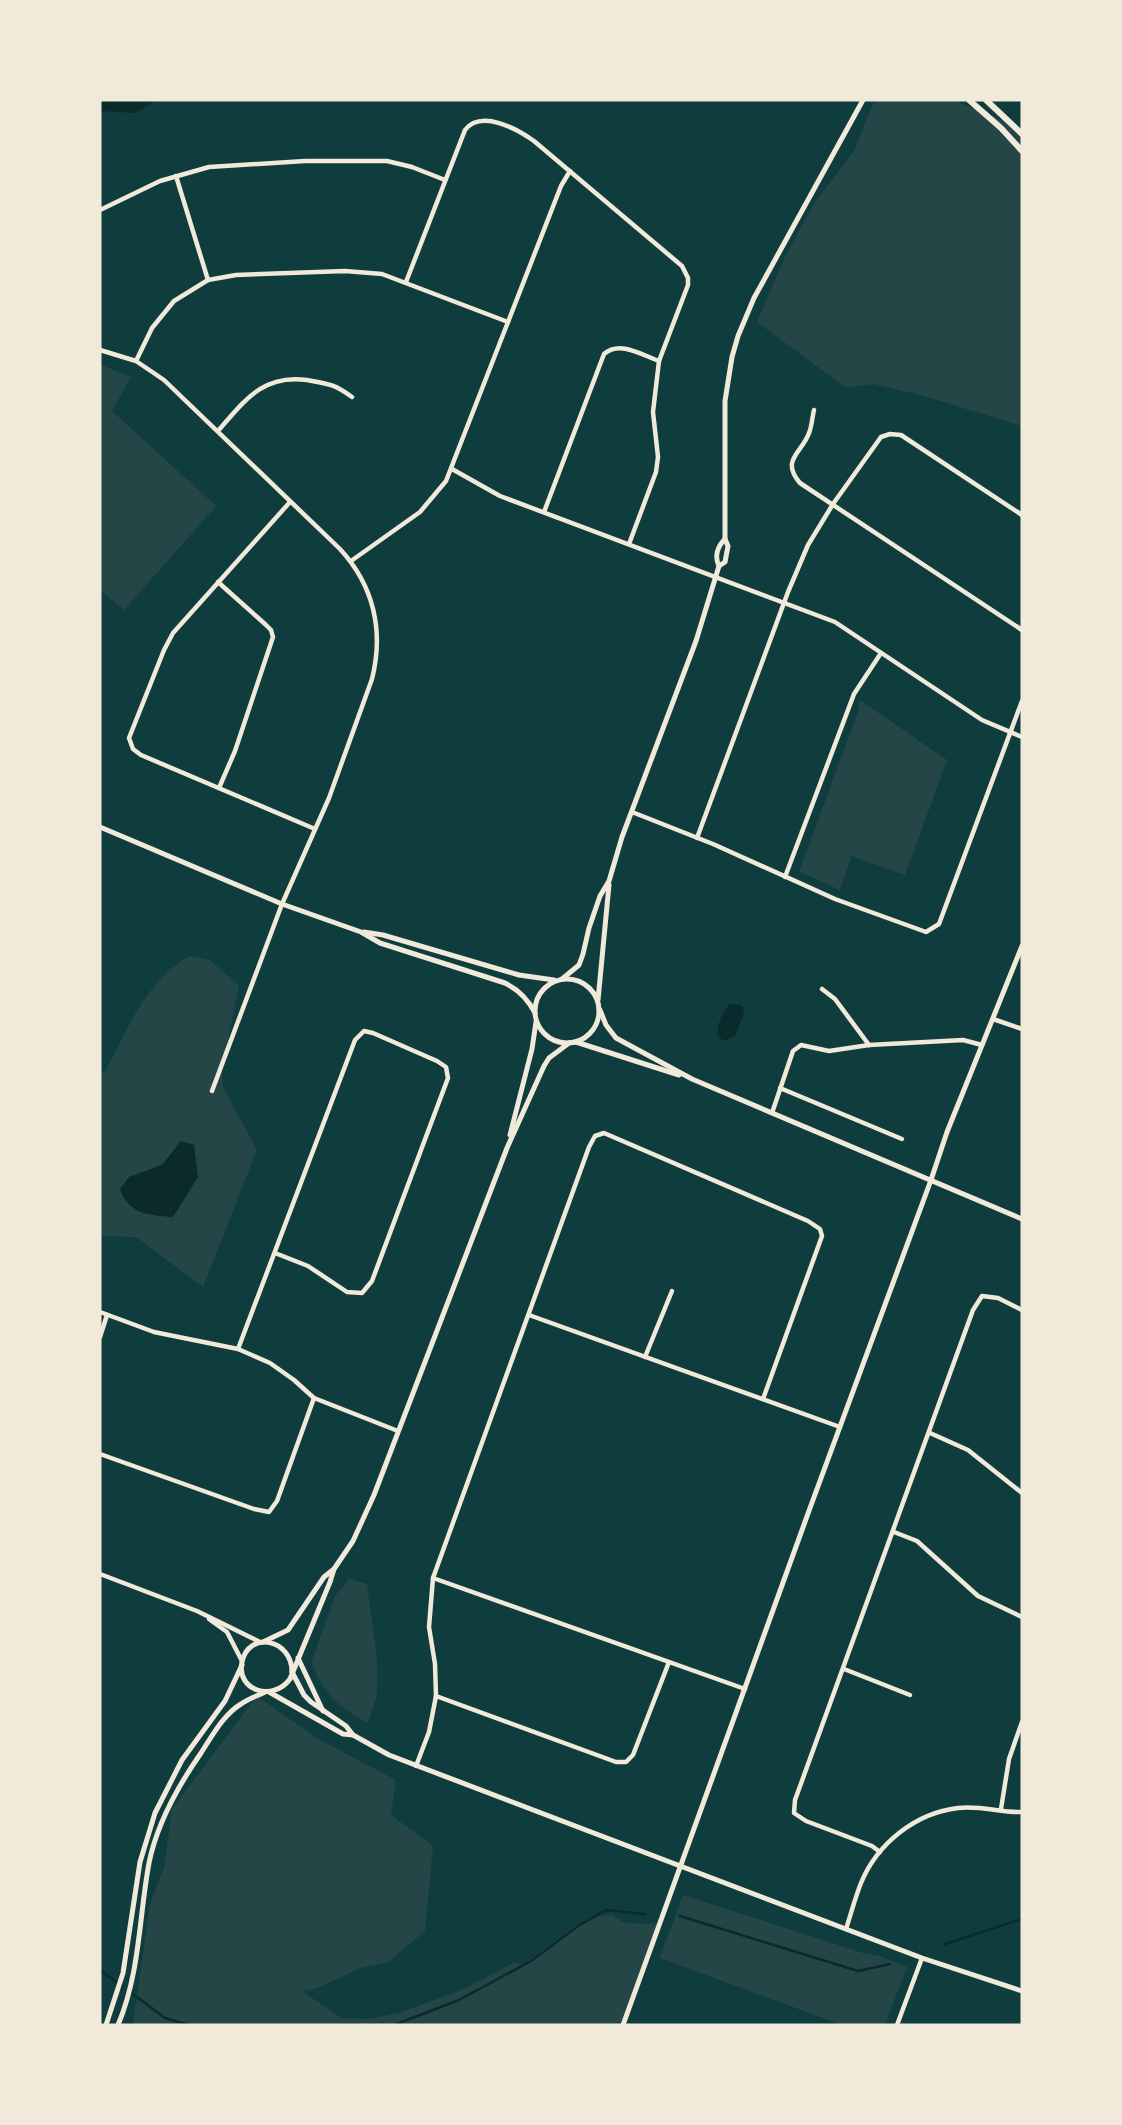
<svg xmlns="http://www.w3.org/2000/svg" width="1122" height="2125" font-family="Figtree,sans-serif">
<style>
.green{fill:#244646;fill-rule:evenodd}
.water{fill:#0a2a2b}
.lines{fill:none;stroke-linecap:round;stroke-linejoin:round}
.stream{stroke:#0a2a2b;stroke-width:2.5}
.minor{stroke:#f1e9da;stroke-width:4.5}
.tertiary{stroke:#f1e9da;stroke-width:5}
.secondary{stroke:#f1e9da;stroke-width:5}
.primary{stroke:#f1e9da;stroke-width:6}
</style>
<rect width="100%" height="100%" fill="#0f3d3e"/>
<g class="green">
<polygon points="877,100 953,100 1022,128 1022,426 924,396 874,384 846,388 757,322 785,257 813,205 854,151 872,106"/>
<polygon points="101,365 131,377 112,411 216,506 124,610 100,590"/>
<polygon points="860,700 947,760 905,875 851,856 840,890 800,872 800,869 858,712"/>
<path d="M190,956l20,4 29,26 -17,85 1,16 34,63 -54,137 -67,-50 -36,-1v-160l7,-8c22,-42 40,-88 83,-112zM181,1141l-38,73 -14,-37 33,-12z"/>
<path d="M349,1579l18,5 10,74v37l-9,28c-32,-17 -42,-28 -57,-60l24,-67z"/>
<polygon points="257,1696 318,1739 396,1780 391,1815 433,1846 425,1931 388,1962 360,1968 318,1988 302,1991 341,2018 368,2019 399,2013 464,1989 513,1963 524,1964 576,1925 599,1916 613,1915 623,1923 659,1924 622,2025 133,2025 150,1904 164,1868 172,1809"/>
<polygon points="683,1895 863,1953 880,1956 907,1967 885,2025 842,2025 660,1958"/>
</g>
<g class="water">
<polygon points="100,100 156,100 136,113 100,111"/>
<path d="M730,1004h9l4,3 1,6 -9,23 -10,5 -7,-4c-2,-12 4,-24 12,-33z"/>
<path d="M181,1141l13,4 4,32 -25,40c-24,-2 -44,-2 -53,-28l9,-12 33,-12z"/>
</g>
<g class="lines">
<g class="stream">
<polyline points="680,1916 858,1971 890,1964"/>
<polyline points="945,1944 1022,1919"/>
<polyline points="100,1970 122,1986"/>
<polyline points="129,1991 165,2018 189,2025"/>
<polyline points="394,2025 459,2000 531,1961 578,1926 606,1910 645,1914"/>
</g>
<g class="minor">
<polyline points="176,176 208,280"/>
<polyline points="100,210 160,181 209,167 305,161 387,161 412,167 445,180"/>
<path d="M406,282l59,-152c16,-21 52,-1 69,11l148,125 6,12v7l-29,76 -6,51 5,45 -2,15 -27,72"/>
<path d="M100,350l36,11 28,19 176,169c34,37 44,82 32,130l-43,119 -47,106 -70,187"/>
<polyline points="136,361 152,328 174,301 208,280 236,275 345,271 382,274 508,322"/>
<path d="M814,410c-2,8 -2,16 -5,23 -7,20 -29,27 -9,50l222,147"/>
<path d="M218,431c27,-31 45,-57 89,-51 22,4 27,4 45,17"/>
<polyline points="452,469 500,496 835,622 982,720 1022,737"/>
<polyline points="290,502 173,633 164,650 129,738 133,749 141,755 315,829"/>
<path d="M544,512l60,-158c16,-14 38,1 55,7"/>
<polyline points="351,561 420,512 446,481 561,186 570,171"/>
<polyline points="218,582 265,624 271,630 273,637 235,751 219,788"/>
<polyline points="632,812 713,844 835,899 926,932 939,924 1022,701"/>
<polyline points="697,838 788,592 808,545 833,504 881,437 890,434 901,435 1022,515"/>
<polyline points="785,877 854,694 881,653"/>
<polyline points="822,989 835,999 869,1045"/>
<polyline points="993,1019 1022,1029"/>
<polyline points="780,1088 902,1139"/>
<polyline points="772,1113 793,1051 801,1045 829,1051 869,1045 963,1040 982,1045"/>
<polyline points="100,1312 154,1332 238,1349 270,1363 294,1380 314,1398 398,1431"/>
<polyline points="529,1315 840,1427"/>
<polyline points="100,1337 107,1315"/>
<polyline points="238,1349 355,1040 364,1031 373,1033 437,1061 446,1067 448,1078 372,1281 362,1293 347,1292 308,1266 275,1253"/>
<polyline points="645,1357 672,1291"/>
<polyline points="930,1433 968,1450 1022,1493"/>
<polyline points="100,1454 254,1509 269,1512 277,1501 314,1398"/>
<polyline points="894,1532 917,1541 978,1596 1022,1617"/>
<polyline points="100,1574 197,1611 260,1642"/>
<polyline points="433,1578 745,1689"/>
<polyline points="209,1619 227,1632 242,1661"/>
<polyline points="844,1669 910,1695"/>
<polyline points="436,1696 616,1762 626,1762 633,1755 669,1662"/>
<polyline points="416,1766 429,1732 436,1696 435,1664 429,1627 433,1578 589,1147 595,1136 604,1133 808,1221 820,1229 822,1236 763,1399"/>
<polyline points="1001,1809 1009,1759 1022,1722"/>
<polyline points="880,1852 872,1846 806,1821 794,1813 795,1800 973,1310 982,1296 998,1298 1022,1310"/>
<path d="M846,1929c5,-15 9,-31 15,-46 16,-39 54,-70 97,-75 22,-3 43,5 64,4"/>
<polyline points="897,2025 922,1958"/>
</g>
<g class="tertiary">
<polyline points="298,1658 323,1711"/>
<polyline points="292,1672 304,1695 311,1702 346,1726 353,1735 389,1755 922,1958 1022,1991"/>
<polyline points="269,1692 343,1734 353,1735"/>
<polyline points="623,2025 810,1508 931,1180"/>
</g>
<g class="secondary">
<polyline points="719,566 725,562 728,546 725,539 725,401 732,357 738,336 754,298 863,100"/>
<path d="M100,827l182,77 79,28 19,11 125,40c14,7 23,16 30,30"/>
<polyline points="364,932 383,935 519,975 554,980"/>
<circle cx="567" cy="1011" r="32"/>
<path d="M562,979l17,-14 4,-11 6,-26 11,-32 9,-15 13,-44 74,-196 23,-75c-5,-10 -1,-20 6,-27"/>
<polyline points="598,1000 609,885"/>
<polyline points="600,1010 606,1025 616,1038 692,1079 1022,1219"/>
<polyline points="576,1042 679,1075"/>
<polyline points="510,1135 532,1049 536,1022"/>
<polyline points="931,1180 947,1132 1022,946"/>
<polyline points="263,1642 288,1630 324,1577 334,1569 353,1541 374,1495 507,1148 544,1066 549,1058 569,1043"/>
<path d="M292,1672c0,-33 -43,-42 -50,-10 -6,29 31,40 48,17l40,-97 4,-13"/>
<polyline points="106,2025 123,1973 140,1862 155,1813 182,1760 225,1701 242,1665"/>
<path d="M118,2025c22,-52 21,-108 31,-162 8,-40 29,-77 52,-110 11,-17 23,-39 40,-49 7,-5 16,-8 24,-12"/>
</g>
<g class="primary">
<polyline points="969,100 1001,128 1022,151"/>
<polyline points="986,100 1022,134"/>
</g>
</g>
<rect width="1122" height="2125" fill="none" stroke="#f1e9da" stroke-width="203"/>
</svg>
